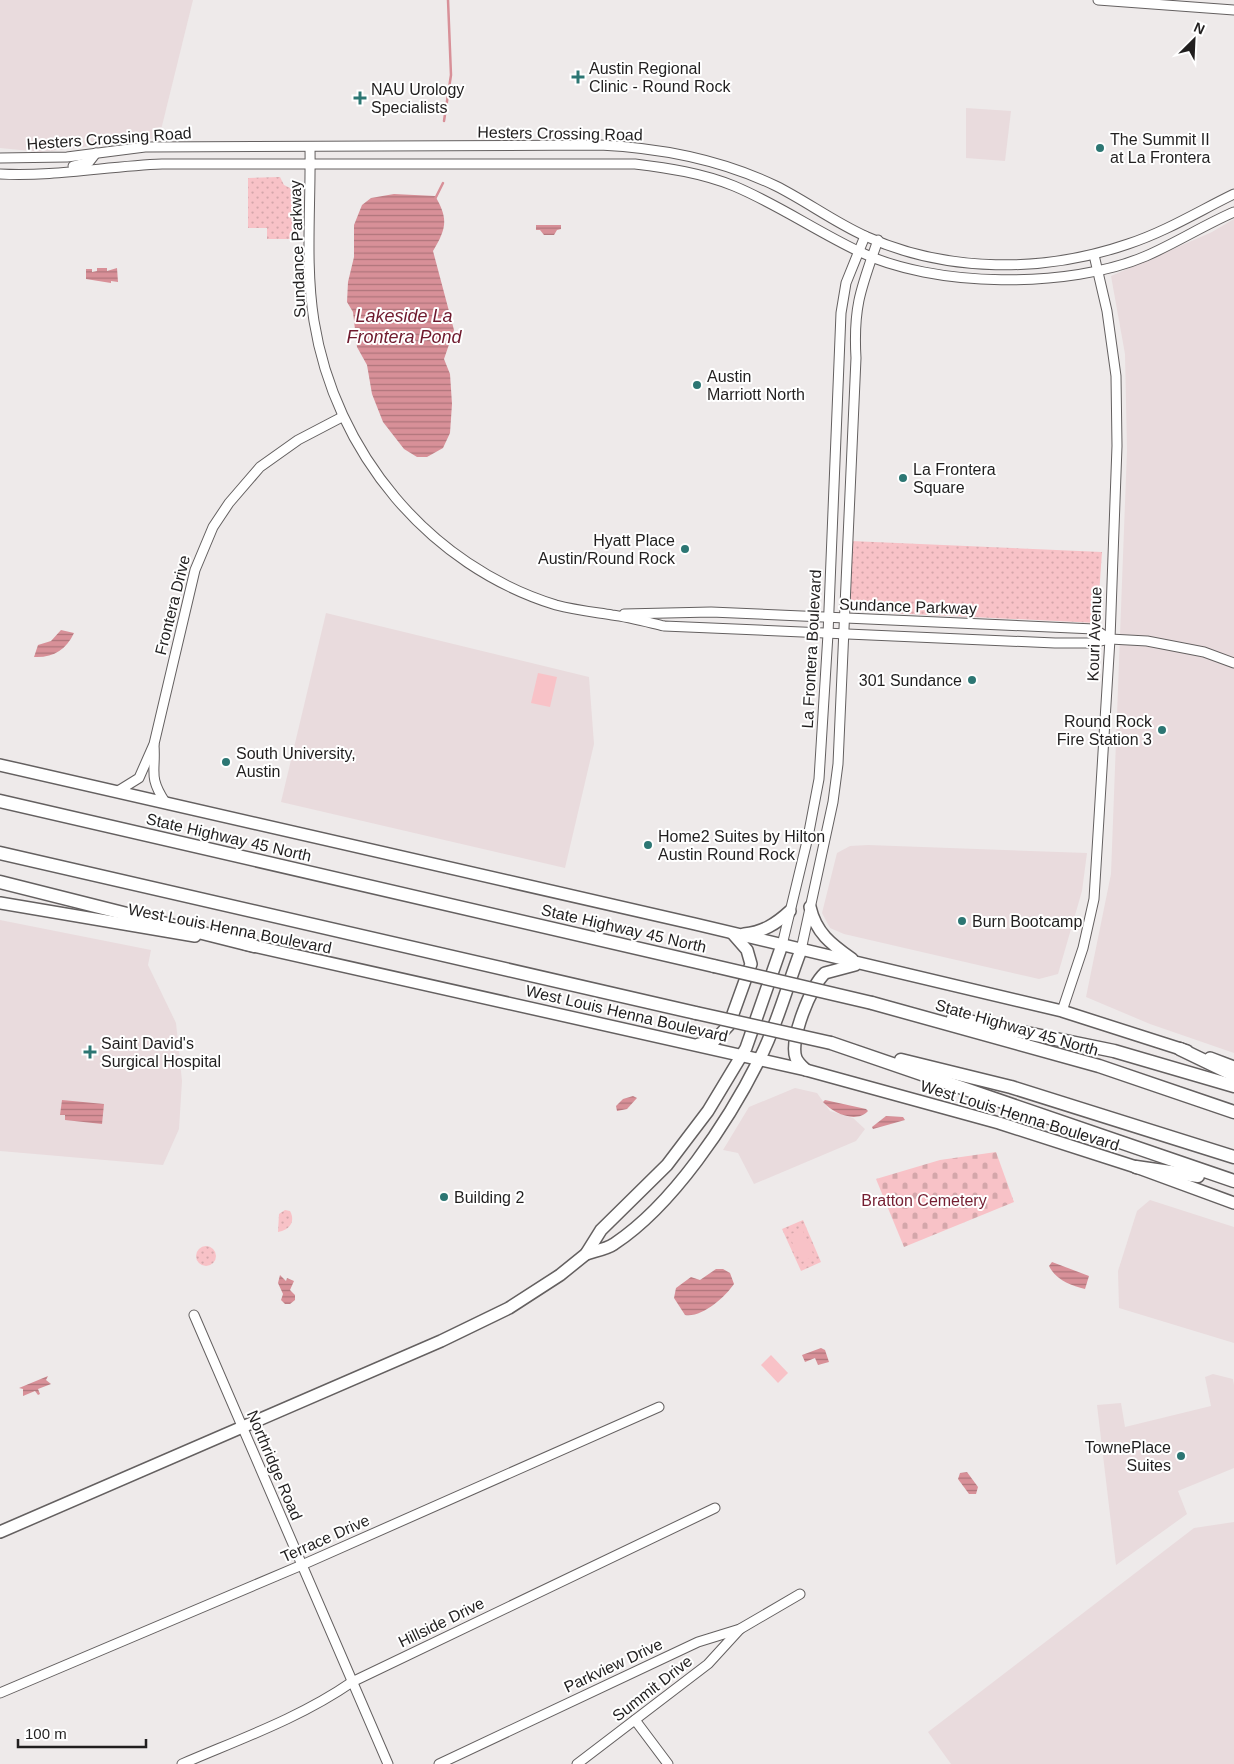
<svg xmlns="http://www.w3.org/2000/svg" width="1234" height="1764" font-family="Arial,sans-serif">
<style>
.built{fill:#e9dbdd}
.grass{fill:url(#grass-dots)}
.cemetery{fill:url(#cemetery-stones)}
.pitch{fill:#f8c2c7}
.water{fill:url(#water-rules)}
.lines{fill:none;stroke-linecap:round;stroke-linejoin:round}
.stream{stroke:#d89098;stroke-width:2.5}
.minor-casing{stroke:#646060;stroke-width:11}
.major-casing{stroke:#646060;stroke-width:14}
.highway-casing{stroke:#646060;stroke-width:15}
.minor{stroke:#fff;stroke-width:9}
.major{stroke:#fff;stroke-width:11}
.highway{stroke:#fff;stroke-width:12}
.highway-bridge-casing{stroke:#646060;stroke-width:15;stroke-linecap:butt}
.highway-bridge{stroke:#fff;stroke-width:12}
.poi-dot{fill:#2c7673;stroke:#fff;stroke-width:2}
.labels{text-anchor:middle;stroke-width:4;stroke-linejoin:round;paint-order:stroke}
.poi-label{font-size:16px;fill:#211f1f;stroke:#fff;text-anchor:start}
.street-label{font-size:16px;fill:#211f1f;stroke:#fff}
.park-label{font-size:16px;fill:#741e31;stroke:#fff}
.water-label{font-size:18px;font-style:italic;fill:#6f1a2e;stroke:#fff}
</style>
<defs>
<pattern id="grass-dots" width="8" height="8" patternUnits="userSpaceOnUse" patternTransform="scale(1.25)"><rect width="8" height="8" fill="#f8c2c7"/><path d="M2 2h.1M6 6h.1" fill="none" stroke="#d4a6aa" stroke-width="1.8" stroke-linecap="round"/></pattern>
<pattern id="cemetery-stones" width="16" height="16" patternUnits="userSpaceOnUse" patternTransform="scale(1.25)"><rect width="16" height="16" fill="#f8c2c7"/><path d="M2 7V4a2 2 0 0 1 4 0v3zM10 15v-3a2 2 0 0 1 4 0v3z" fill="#d4a6aa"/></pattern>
<pattern id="water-rules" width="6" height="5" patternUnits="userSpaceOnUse" patternTransform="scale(1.25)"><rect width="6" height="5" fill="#d89098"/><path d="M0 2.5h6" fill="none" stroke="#af757b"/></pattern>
</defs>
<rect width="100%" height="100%" fill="#eeeaea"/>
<g class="built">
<polygon points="0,0 193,0 159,138 41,152 0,148"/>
<polygon points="966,108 1011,111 1005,161 966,158"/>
<polygon points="1234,219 1234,1053 1150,1024 1086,997 1111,874 1127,450 1125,354 1111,276 1212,232"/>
<polygon points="326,613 589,677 594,744 565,868 281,802"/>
<polygon points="868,845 1087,853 1082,891 1058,974 1039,979 844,934 830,928 822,913 837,853 850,846"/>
<polygon points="0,920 151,950 148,965 176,1023 182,1081 179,1129 163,1165 0,1151"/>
<polygon points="795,1088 817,1093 830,1111 853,1118 865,1129 856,1141 754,1184 738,1153 723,1150 749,1107"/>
<polygon points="1150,1200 1234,1227 1234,1343 1119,1308 1118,1271 1137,1211"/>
<polygon points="1213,1374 1233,1379 1234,1385 1234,1468 1178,1491 1187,1514 1116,1565 1097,1405 1121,1403 1125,1427 1211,1406 1205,1377"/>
<polygon points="1234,1522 1234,1764 951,1764 928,1732 1194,1528"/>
</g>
<g class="grass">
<polygon points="280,177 284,185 292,189 293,239 267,239 267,228 248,228 248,178"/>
<polygon points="851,541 1102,552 1097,623 849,611"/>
<path d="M285,1210l5,1c6,11 -1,19 -12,21l1,-18z"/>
<polygon points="803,1220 821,1262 801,1271 782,1229"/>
<circle cx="206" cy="1256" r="10"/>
</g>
<polygon class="cemetery" points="996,1152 1014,1202 904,1247 876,1179 940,1160"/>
<g class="pitch">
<polygon points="538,673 557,677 550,707 531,703"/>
<polygon points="802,1229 814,1256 801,1262 789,1235"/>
<polygon points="771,1355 788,1373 778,1383 761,1365"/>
</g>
<g class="water">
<path d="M394,194l41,2c14,23 11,33 -2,55l21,79 -10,29 6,15 2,30 -2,29 -7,15 -16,9h-10l-13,-8 -21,-27 -11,-28 -5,-29 -10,-18 -4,-35 -6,-10 1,-20 6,-25v-32l8,-20 9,-7z"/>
<polygon points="536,225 561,225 561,229 557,230 554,235 544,235 540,230 536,230"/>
<polygon points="97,268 107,268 107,271 117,268 118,282 111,281 111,283 86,279 86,269 92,269 92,272 97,271"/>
<path d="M61,630l13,3c-8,17 -21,25 -40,24l4,-12 13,-4z"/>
<polygon points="633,1096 637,1098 627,1109 617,1111 616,1106 623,1099"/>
<polygon points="62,1100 104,1104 102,1124 65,1120 65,1115 60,1115"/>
<path d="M825,1100l41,9 2,2c-12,13 -35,2 -45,-9z"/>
<polygon points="886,1116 903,1117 905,1120 873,1129 872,1127"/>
<path d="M1052,1262l37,14 -4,13c-14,-3 -30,-10 -36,-23z"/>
<path d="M716,1269h7l7,4 4,11c-9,13 -32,34 -49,31l-11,-17 2,-10 15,-11 9,3z"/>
<polygon points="280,1275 286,1281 287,1278 294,1281 290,1290 295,1295 295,1300 290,1304 285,1304 281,1300 283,1294 278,1283"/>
<polygon points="821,1348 825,1350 829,1362 818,1365 815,1358 805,1362 802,1355"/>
<polygon points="48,1376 46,1380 51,1384 38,1389 40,1394 38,1395 35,1391 23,1396 23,1389 19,1388"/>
<polygon points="967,1472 978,1487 976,1494 969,1494 958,1479 960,1473"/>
</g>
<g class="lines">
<g class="stream">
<polyline points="444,121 451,75 448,0"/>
<polyline points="435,199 443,183"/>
</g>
<g class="minor-casing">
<g id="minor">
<polyline points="1098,0 1234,10"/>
<path d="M310,148c1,57 -5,117 4,173 21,131 115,245 242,284 19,5 37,7 56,10 17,2 35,7 52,11l391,17h35l20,-4 37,2 57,11 30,11"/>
<path d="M0,158l67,-1 78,-10 455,-2c61,3 120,14 176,41 30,15 58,36 89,50 82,37 179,37 263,8 37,-12 71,-33 106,-50"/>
<polyline points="73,166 89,162 96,153"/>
<path d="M0,174c54,3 108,-8 162,-10h473c33,4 67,9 99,22 43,18 82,45 124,65 75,37 211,38 288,5 30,-13 58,-31 88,-44"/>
<polyline points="624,614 711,612 1094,629 1110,639"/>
<path d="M154,745c2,27 -6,31 11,57"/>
<polyline points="118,791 139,778 154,744 195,570 213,527 229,503 260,467 298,440 342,417"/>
<polyline points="782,945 808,837 819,779 828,634 841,313 846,283 865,236"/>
<path d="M801,950l32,-148 5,-38 18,-406c-3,-51 5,-70 22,-118"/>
<polyline points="1062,1011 1083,948 1094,899 1110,639 1117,446 1116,376 1107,311 1094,255"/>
<polyline points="194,1315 388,1764"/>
<polyline points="0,1693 302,1565 659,1407"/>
<polyline points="635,1720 668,1764"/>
<path d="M182,1764c58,-25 118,-46 170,-82l363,-174"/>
<polyline points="439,1764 698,1642 740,1629 800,1594"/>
<polyline points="577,1764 708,1664 740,1629"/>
</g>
</g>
<g class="major-casing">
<g id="major">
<polyline points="0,765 695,924 1062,1011 1187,1051"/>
<polyline points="0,903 195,936"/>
<path d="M810,907c6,26 21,37 42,52"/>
<path d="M744,934c19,-2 32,-10 46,-23"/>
<polyline points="245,944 806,1070 999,1123 1136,1167 1234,1203"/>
<polyline points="699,1044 714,1041 729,1025 751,964 747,950 733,934"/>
<polyline points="1210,1058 1234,1067"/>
<path d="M806,1070c-3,-3 -8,-7 -10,-12 -7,-18 15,-72 29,-85l30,-8"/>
<path d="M586,1254c9,-3 21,-5 28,-10 59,-39 114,-122 145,-184 18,-34 28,-74 42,-110"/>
<polyline points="0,1532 441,1341 509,1308 560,1275 586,1254 601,1230 667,1165 708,1111 746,1048 782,945"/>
</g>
</g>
<g class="highway-casing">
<g id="highway">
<polyline points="0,801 714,966"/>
<polyline points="0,853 696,1013"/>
<polyline points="0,882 254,946"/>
<polyline points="872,1003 1099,1066 1234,1112"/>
<polyline points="953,1018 1114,1051 1234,1086"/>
<polyline points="831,1043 1234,1181"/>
<polyline points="1180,1049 1234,1075"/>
<polyline points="901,1060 1011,1087 1234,1157"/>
<polyline points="1136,1167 1198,1176"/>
</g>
</g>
<use href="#minor" class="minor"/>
<use href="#major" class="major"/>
<use href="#highway" class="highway"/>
<g class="highway-bridge-casing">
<g id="highway-bridge">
<polyline points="714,966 872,1003"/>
<polyline points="696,1013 831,1043"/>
</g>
</g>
<use href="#highway-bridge" class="highway-bridge"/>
</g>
<g class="poi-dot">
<path d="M575.5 69.5h5v5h5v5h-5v5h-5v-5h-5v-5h5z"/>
<path d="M357.5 90.5h5v5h5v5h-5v5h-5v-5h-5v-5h5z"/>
<circle cx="1100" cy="148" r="5"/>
<circle cx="697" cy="385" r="5"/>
<circle cx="903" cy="478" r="5"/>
<circle cx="685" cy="549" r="5"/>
<circle cx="972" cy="680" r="5"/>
<circle cx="1162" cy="730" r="5"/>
<circle cx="226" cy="762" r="5"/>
<circle cx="648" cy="845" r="5"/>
<circle cx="962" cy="921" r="5"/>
<path d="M87.5 1044.5h5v5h5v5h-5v5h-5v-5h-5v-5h5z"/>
<circle cx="444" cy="1197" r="5"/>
<circle cx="1181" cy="1456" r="5"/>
</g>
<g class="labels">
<g class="poi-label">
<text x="589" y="74">Austin Regional<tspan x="589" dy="18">Clinic - Round Rock</tspan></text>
<text x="371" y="95">NAU Urology<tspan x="371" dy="18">Specialists</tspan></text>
<text x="1110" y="145">The Summit II<tspan x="1110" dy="18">at La Frontera</tspan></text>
<text x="707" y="382">Austin<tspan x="707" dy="18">Marriott North</tspan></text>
<text x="913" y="475">La Frontera<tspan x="913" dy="18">Square</tspan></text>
<text x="675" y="546" text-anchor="end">Hyatt Place<tspan x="675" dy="18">Austin/Round Rock</tspan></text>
<text x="962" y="686" text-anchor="end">301 Sundance</text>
<text x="1152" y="727" text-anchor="end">Round Rock<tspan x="1152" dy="18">Fire Station 3</tspan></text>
<text x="236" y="759">South University,<tspan x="236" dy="18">Austin</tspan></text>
<text x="658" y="842">Home2 Suites by Hilton<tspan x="658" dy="18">Austin Round Rock</tspan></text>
<text x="972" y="927">Burn Bootcamp</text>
<text x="101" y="1049">Saint David's<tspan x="101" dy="18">Surgical Hospital</tspan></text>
<text x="454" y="1203">Building 2</text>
<text x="1171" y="1453" text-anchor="end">TownePlace<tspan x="1171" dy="18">Suites</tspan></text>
</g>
<g class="street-label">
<text transform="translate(560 133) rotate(1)" y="6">Hesters Crossing Road</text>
<text transform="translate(109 138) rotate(-4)" y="6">Hesters Crossing Road</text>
<text transform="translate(297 249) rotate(-92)" y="6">Sundance Parkway</text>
<text transform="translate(172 605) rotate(-76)" y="6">Frontera Drive</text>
<text transform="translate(908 606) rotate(2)" y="6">Sundance Parkway</text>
<text transform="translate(1094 634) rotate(-88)" y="6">Kouri Avenue</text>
<text transform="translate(811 649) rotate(-87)" y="6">La Frontera Boulevard</text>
<text transform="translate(229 837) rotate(13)" y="6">State Highway 45 North</text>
<text transform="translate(230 928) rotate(11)" y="6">West Louis Henna Boulevard</text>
<text transform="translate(624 928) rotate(13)" y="6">State Highway 45 North</text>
<text transform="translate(627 1013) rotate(13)" y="6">West Louis Henna Boulevard</text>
<text transform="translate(1017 1027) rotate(16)" y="6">State Highway 45 North</text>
<text transform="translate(1020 1115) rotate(17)" y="6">West Louis Henna Boulevard</text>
<text transform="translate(275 1465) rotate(67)" y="6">Northridge Road</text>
<text transform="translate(325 1538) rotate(-24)" y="6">Terrace Drive</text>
<text transform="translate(441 1622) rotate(-26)" y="6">Hillside Drive</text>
<text transform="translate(613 1665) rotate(-25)" y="6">Parkview Drive</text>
<text transform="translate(652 1688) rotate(-38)" y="6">Summit Drive</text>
</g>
<g class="park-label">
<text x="924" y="1206">Bratton Cemetery</text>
</g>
<g class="water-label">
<text x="404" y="322">Lakeside La<tspan x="404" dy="21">Frontera Pond</tspan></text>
</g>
</g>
<g transform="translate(1194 40) rotate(24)" stroke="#ffffff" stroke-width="4" paint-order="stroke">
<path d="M0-4L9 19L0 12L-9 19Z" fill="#211f1f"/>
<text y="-8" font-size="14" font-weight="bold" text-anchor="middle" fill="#211f1f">N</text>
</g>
<path d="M18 1739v8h128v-8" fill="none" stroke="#211f1f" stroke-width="2.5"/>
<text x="25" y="1739" font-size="15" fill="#211f1f" stroke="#ffffff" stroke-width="4" paint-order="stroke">100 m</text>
</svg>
